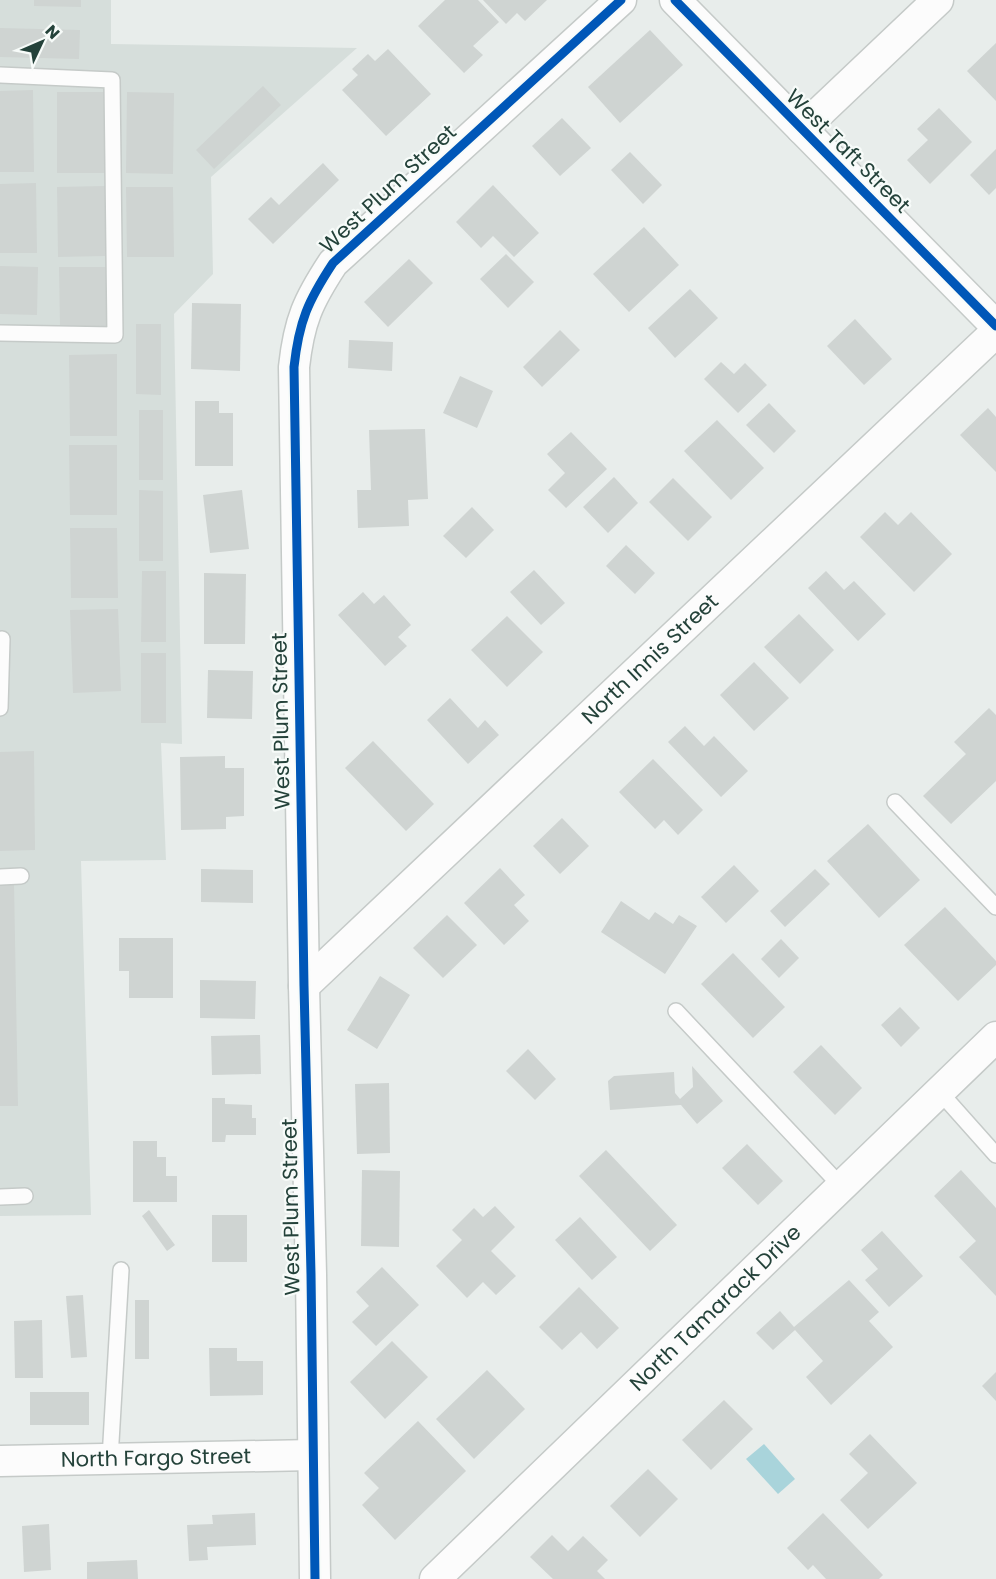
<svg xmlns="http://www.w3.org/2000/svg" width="996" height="1579" font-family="Poppins,sans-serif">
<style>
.built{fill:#d6dedb}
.water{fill:#a9d4db}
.building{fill:#cfd4d2}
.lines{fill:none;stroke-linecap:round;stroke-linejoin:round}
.service-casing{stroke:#c5cac8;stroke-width:18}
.minor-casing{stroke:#c5cac8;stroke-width:33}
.service{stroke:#fcfcfc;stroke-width:15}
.minor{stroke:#fcfcfc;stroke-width:30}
.cycleway-casing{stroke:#f7fbf9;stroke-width:13}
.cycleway{stroke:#0057b8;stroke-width:9}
.labels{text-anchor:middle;stroke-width:4.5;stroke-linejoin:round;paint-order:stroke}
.street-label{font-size:21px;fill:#24423a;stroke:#f7fbf9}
</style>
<rect width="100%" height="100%" fill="#e8edeb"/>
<polygon class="built" points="0,0 111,0 111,44 357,48 211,177 213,274 174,314 182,744 161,743 166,860 81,861 91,1215 0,1216"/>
<polygon class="water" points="764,1444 795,1479 778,1494 746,1459"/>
<g class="building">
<polygon points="34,0 81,0 81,7 34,6"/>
<polygon points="445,0 478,0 499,22 473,46 483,55 464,73 418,26"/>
<polygon points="483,0 547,0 525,21 517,13 506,24"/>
<polygon points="0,28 80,30 79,59 0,57"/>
<polygon points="650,30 683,65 620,123 588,87"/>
<polygon points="996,43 996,101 967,71"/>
<polygon points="388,49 431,94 386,136 342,90 358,75 352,69 368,54 375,61"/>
<polygon points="263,86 281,105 214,169 196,150"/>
<polygon points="33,90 34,172 0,172 0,91"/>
<polygon points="57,92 104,92 105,173 57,173"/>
<polygon points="127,92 174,93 173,174 126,173"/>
<polygon points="939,108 972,142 930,184 907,160 928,140 917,129"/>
<polygon points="562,118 591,148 560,176 532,146"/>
<polygon points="996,149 996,188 989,195 970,175"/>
<polygon points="630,152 662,185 643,204 611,170"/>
<polygon points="323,163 339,180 273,244 248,219 271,197 279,205"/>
<polygon points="36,183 37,253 0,253 0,184"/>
<polygon points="493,185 539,233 514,257 493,236 481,248 456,222"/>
<polygon points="105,186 105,256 58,257 57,187"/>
<polygon points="126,187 173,187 174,257 127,257"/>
<polygon points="644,227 679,265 629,312 593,274"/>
<polygon points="506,254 534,282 508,308 480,279"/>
<polygon points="409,259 433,283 388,327 364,302"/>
<polygon points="0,266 38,267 37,315 0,314"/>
<polygon points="59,267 107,267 107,326 60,327"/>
<polygon points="690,289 718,318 675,358 648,328"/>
<polygon points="192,303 241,304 240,371 191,369"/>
<polygon points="855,319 892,359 864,385 827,346"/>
<polygon points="136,324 161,324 161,395 136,394"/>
<polygon points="560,330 580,350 542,387 523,367"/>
<polygon points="349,340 393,342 392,371 348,368"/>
<polygon points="117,354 117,436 70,436 69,355"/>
<polygon points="721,362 734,374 745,363 767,385 738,413 704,379"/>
<polygon points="460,376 493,391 477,428 443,413"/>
<polygon points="195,401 219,401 219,413 233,413 233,466 195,466"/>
<polygon points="769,403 796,431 774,453 746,425"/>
<polygon points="988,408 996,417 996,472 960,435"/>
<rect x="139" y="410" width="24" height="70"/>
<polygon points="717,420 764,468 731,500 684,451"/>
<polygon points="425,429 428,499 408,500 409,526 358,528 357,490 371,490 369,430"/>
<polygon points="571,432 607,469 566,508 548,490 565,473 547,454"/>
<polygon points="69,445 117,445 117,515 70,515"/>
<polygon points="614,477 638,503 608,533 583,507"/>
<polygon points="673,478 712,517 688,541 649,502"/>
<polygon points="139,490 163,491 163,561 139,561"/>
<polygon points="242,490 249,549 210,553 203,495"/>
<polygon points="472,507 494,530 466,558 443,536"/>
<polygon points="885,512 898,525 911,512 952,554 914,592 860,537"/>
<polygon points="70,528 117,528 118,598 71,598"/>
<polygon points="626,545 655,573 635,594 606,566"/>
<polygon points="534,570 565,603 541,625 510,592"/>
<polygon points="142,571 166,571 166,642 141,642"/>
<polygon points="826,571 844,590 854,581 886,614 858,641 808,588"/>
<polygon points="204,573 246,574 245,644 204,644"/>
<polygon points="363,592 374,604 384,595 411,625 398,637 407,646 385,666 338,615"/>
<polygon points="118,609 121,691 73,693 70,610"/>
<polygon points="799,614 834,650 800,684 764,647"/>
<polygon points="507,616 543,652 507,687 471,650"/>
<rect x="141" y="653" width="25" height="70"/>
<polygon points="754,662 789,698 754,731 720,695"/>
<polygon points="208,670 253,671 252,719 207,718"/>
<polygon points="450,698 478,728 485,720 499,735 468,764 427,720"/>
<polygon points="989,708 996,715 996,781 951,824 923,796 966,754 954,742"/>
<polygon points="685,726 704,746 714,736 748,771 721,797 668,742"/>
<polygon points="373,741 434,804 406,831 345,768"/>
<polygon points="34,751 35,850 0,851 0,752"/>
<polygon points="225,756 225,768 244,768 244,816 226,817 226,829 181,830 180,757"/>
<polygon points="653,759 703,810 678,835 664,820 655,829 619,792"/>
<polygon points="562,818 589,846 560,874 533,846"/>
<polygon points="868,824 920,880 879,918 827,861"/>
<polygon points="734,865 759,891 726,923 701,897"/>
<polygon points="500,868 525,895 514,905 529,921 504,945 464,903"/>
<polygon points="201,869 253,870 253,903 201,902"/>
<polygon points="815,869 830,884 785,927 770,911"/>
<polygon points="0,883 14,883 18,1106 0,1106"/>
<polygon points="621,901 649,920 655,912 673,924 679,915 697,926 665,974 601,932"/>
<polygon points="945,907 996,961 996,965 958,1001 904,945"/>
<polygon points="447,915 477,945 443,978 413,948"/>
<polygon points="119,938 173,938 173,998 129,998 129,971 119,971"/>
<polygon points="781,939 799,958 779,978 761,959"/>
<polygon points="733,953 785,1007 753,1038 701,984"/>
<polygon points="380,976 410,995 377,1049 347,1030"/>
<polygon points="200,980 256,981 255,1019 200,1018"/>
<polygon points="900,1007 920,1028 901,1047 881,1025"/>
<polygon points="260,1035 261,1074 212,1075 211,1036"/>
<polygon points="821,1045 862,1088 835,1115 793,1072"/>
<polygon points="528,1049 556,1079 535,1100 506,1071"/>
<polygon points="692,1066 723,1101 697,1124 681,1105 610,1110 608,1081 614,1076 674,1072 675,1093 680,1099 693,1087"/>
<polygon points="389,1083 390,1153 357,1154 355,1084"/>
<polygon points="212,1098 225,1098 225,1104 252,1105 252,1118 256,1118 256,1135 226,1135 225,1142 212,1142"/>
<polygon points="133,1141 157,1141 157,1157 166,1157 166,1176 177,1176 177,1202 133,1202"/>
<polygon points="747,1144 783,1181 758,1205 722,1168"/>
<polygon points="606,1150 677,1225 650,1251 579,1176"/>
<polygon points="362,1170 400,1171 399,1247 361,1246"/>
<polygon points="961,1170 996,1208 996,1296 959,1257 976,1241 934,1196"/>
<polygon points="495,1206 515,1227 491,1251 516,1276 496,1295 483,1282 467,1298 436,1266 462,1240 452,1230 474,1208 483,1217"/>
<polygon points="149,1210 175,1245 167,1251 142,1216"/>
<rect x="212" y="1215" width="35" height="47"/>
<polygon points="580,1217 617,1257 592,1280 555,1240"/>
<polygon points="882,1231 923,1276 889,1307 865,1280 878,1269 861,1250"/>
<polygon points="382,1267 419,1305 376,1346 352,1322 369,1306 356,1292"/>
<polygon points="849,1280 879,1312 869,1321 893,1347 831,1405 806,1377 823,1361 795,1330 773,1350 756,1333 780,1311 794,1327"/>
<polygon points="579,1287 619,1328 597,1349 581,1332 562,1350 539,1327"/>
<polygon points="83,1295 87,1357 71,1358 66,1296"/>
<rect x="135" y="1300" width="14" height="59"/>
<polygon points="42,1320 43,1378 15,1378 14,1321"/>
<polygon points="392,1341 428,1377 385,1419 350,1382"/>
<polygon points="209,1348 237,1348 237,1361 263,1361 263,1395 210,1396"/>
<polygon points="487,1370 525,1409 474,1459 436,1419"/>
<polygon points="996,1372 996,1401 982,1386"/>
<rect x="30" y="1392" width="59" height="33"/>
<polygon points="724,1400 753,1429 711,1470 682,1440"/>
<polygon points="418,1421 466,1471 395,1540 362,1505 379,1488 364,1473"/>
<polygon points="870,1434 917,1483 868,1529 840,1500 868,1473 849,1454"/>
<polygon points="648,1469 678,1499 640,1537 610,1506"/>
<polygon points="255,1513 256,1545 207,1547 208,1560 189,1561 187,1525 213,1524 212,1515"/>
<polygon points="823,1513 883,1575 879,1579 826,1579 813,1565 808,1570 787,1548"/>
<polygon points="49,1524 51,1570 24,1572 22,1526"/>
<polygon points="552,1535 568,1551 583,1536 608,1560 597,1571 605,1579 553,1579 530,1557"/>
<polygon points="137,1560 138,1579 87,1579 87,1562"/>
</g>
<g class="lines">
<g class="service-casing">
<g id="service">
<polyline points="0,75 112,80 115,335 0,333"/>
<polyline points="0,708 2,639"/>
<polyline points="895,802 996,907"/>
<polyline points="0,877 21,876"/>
<polyline points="676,1011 841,1186"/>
<polyline points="939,1091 996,1155"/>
<polyline points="0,1197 25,1196"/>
<polyline points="110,1459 121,1270"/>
</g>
</g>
<g class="minor-casing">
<g id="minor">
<polyline points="675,0 996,326"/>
<polyline points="802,129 938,0"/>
<path id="s1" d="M304,986l692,-654"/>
<path id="s2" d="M0,1461l313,-6"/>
<path d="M315,1579l-4,-305 -7,-288 -10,-619c5,-46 14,-66 39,-104l288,-263"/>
<path id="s3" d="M435,1579l561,-542"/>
</g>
</g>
<use href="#service" class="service"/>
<use href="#minor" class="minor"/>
<g class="cycleway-casing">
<g id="cycleway">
<polyline points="675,0 996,326"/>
<path d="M315,1579l-4,-305 -7,-288 -10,-619c5,-46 14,-66 39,-104l288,-263"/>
</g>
</g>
<use href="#cycleway" class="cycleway"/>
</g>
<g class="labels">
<g class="street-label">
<text transform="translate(848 151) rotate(45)" y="7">West Taft Street</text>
<text transform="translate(388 189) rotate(-43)" y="7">West Plum Street</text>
<text dy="7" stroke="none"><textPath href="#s1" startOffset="476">North Innis Street</textPath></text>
<text transform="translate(281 721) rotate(-91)" y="7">West Plum Street</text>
<text transform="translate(291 1207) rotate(-91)" y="7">West Plum Street</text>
<text dy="7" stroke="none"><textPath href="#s3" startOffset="390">North Tamarack Drive</textPath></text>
<text dy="7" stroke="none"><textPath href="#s2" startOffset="156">North Fargo Street</textPath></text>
</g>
</g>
<g transform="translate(42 42) rotate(46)" stroke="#f7fbf9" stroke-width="4.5" paint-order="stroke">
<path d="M0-4.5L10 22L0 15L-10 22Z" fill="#24423a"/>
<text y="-9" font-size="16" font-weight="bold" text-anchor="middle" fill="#24423a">N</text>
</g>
</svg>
